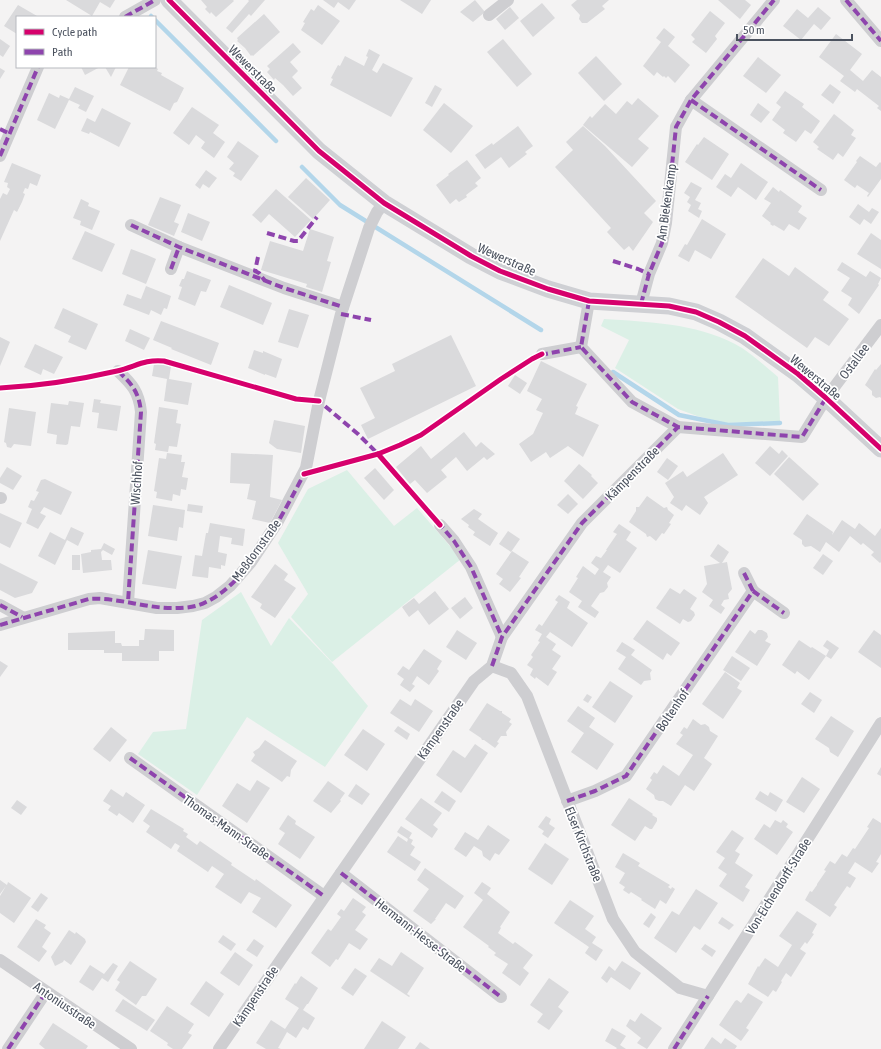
<svg xmlns="http://www.w3.org/2000/svg" width="881" height="1049" font-family="'Asap Condensed',sans-serif">
<style>
.green{fill:#dbf0e6}
.lines{fill:none;stroke-linecap:round;stroke-linejoin:round}
.stream{stroke:#b3d6ea;stroke-width:4.5}
.building{fill:#dadadc}
.minor{stroke:#ceced1;stroke-width:12}
.secondary{stroke:#cfd0d4;stroke-width:17}
.quiet{stroke:#8e44ad;stroke-width:4;stroke-dasharray:8 4;stroke-linecap:butt}
.cycleway-casing{stroke:#fff;stroke-width:8}
.cycleway{stroke:#d6006c;stroke-width:5}
.labels{text-anchor:middle;stroke-width:3.5;stroke-linejoin:round;paint-order:stroke}
.street-label{font-size:13px;fill:#4b525f;stroke:#fff}
</style>
<rect width="100%" height="100%" fill="#f4f3f3"/>
<g class="green">
<path d="M604,319c44,3 91,4 131,25 14,7 31,23 43,33l2,44 -54,2 -29,-7 -19,-7 -63,-41 14,-28 -28,-14z"/>
<polygon points="347,470 394,526 417,508 461,559 332,662 291,617 308,594 278,543 308,489"/>
<polygon points="241,592 271,646 289,618 334,665 368,706 325,767 247,717 197,795 138,754 153,732 186,729 202,620"/>
</g>
<g class="lines">
<g class="stream">
<polyline points="151,16 152,17"/>
<polyline points="155,20 276,141"/>
<polyline points="302,167 340,205 541,330"/>
<polyline points="613,372 679,415 728,425 780,423"/>
</g>
</g>
<g class="building">
<polygon points="66,0 115,0 110,8 100,2 92,16"/>
<polygon points="201,0 233,0 234,1 216,17 211,12 210,14 205,9 207,7"/>
<polygon points="248,0 265,0 251,16 249,14 232,33 226,28 249,1"/>
<polygon points="323,0 356,0 349,10 338,2 334,8"/>
<polygon points="400,0 431,0 422,14"/>
<polygon points="475,0 485,12 473,22 460,12"/>
<polygon points="577,0 609,0 602,6 605,9 587,23 582,23 579,19 580,15 571,5"/>
<polygon points="718,0 745,0 751,5 740,19"/>
<polygon points="542,3 555,18 533,37 520,21"/>
<polygon points="18,5 37,16 36,17 17,17 17,34 4,26"/>
<polygon points="318,5 340,21 322,45 301,30 305,23 303,22 311,9 314,11"/>
<polygon points="510,7 519,18 505,30 496,19"/>
<polygon points="818,7 831,18 821,30 814,24 801,40 783,26 797,9 808,18"/>
<polygon points="710,11 725,23 715,36 717,39 706,53 692,42 695,39 691,35"/>
<polygon points="264,14 280,32 253,56 252,55 251,56 245,48 237,41 238,40 237,38"/>
<polygon points="664,28 675,37 668,46 690,65 675,83 668,76 666,78 664,76 663,77 657,72 654,76 643,66 661,42 656,38"/>
<polygon points="836,34 862,54 850,70 863,81 872,70 881,77 881,111 877,108 879,106 857,89 855,92 840,81 844,76 819,57"/>
<polygon points="0,39 10,46 3,57 0,55"/>
<polygon points="503,39 532,74 517,87 487,52"/>
<polygon points="293,43 301,52 290,62 298,71 292,77 302,88 293,96 283,85 275,78 274,80 267,72 270,69 267,66"/>
<polygon points="369,49 380,55 372,70 377,73 383,63 413,78 391,117 330,85 333,79 331,78 338,65 340,66 345,56 364,66 368,57 366,56"/>
<polygon points="596,56 622,84 604,101 578,73"/>
<polygon points="758,57 781,75 766,93 743,76"/>
<polygon points="81,67 100,67 85,75"/>
<polygon points="105,67 116,67 111,77"/>
<polygon points="129,67 155,67 158,69 157,71 162,73 161,75 184,88 177,102 174,103 170,111 120,85"/>
<polygon points="0,68 5,71 0,79"/>
<polygon points="830,84 841,92 833,104 821,95"/>
<polygon points="435,85 442,89 432,107 425,103"/>
<polygon points="75,87 94,96 86,112 78,108 80,105 69,100 55,129 37,120 49,93 59,98 60,95 69,99"/>
<polygon points="785,91 804,104 802,107 820,121 811,134 805,130 796,142 783,133 785,130 772,120 781,107 776,103"/>
<polygon points="638,98 659,116 638,139 649,148 632,167 583,125 590,116 592,118 605,104 616,114 627,101 632,105"/>
<polygon points="444,103 473,126 451,153 423,130"/>
<polygon points="758,103 770,112 761,123 750,115"/>
<polygon points="192,107 219,125 213,133 225,142 214,158 201,148 205,142 196,135 189,145 173,133"/>
<polygon points="102,108 131,123 119,147 90,132 89,134 81,131 87,118 95,122"/>
<polygon points="834,114 854,130 851,135 856,138 843,157 838,153 833,160 817,149 819,147 813,142"/>
<polygon points="518,126 533,146 525,152 527,154 509,168 501,157 485,169 475,155 492,143 493,145"/>
<polygon points="583,126 605,146 656,201 644,213 653,222 633,251 629,246 624,250 607,232 611,228 555,167 573,150 566,142"/>
<polygon points="704,137 729,154 712,180 685,162 697,144 698,145"/>
<polygon points="238,141 259,156 241,181 233,176 235,173 229,169 234,163 227,157"/>
<polygon points="860,156 876,167 880,162 881,163 881,179 868,197 867,196 869,193 857,185 855,188 844,180 857,162 856,161"/>
<polygon points="467,160 481,178 475,183 478,186 466,195 467,197 459,202 456,199 450,204 436,185 449,175 448,174"/>
<polygon points="12,163 41,175 37,186 30,183 28,189 25,188 23,193 25,194 22,202 17,212 14,210 0,241 0,199 3,193 7,195 10,189 7,187 8,183 4,182"/>
<polygon points="741,163 768,182 756,200 738,187 731,197 716,187 725,174 731,178"/>
<polygon points="206,170 217,178 209,188 203,184 200,189 195,185"/>
<polygon points="306,178 330,200 313,219 288,197"/>
<polygon points="691,182 702,188 695,200 701,203 698,209 702,211 699,218 688,211 691,205 687,202 690,197 684,193"/>
<polygon points="773,187 779,192 780,190 802,206 798,212 807,218 799,230 789,224 784,231 774,225 773,226 770,224 771,223 762,216 771,203 764,199"/>
<polygon points="276,189 311,220 295,237 269,214 261,223 252,215"/>
<polygon points="160,197 181,205 174,222 179,224 174,236 148,225"/>
<polygon points="81,199 89,203 88,206 100,211 92,230 80,225 81,221 73,218"/>
<polygon points="858,204 869,212 872,208 879,212 871,224 864,219 860,225 849,217"/>
<polygon points="188,213 210,222 202,241 181,232"/>
<polygon points="702,219 726,234 711,259 695,250 689,262 678,256 685,244 687,245"/>
<polygon points="310,229 334,237 327,261 331,262 322,292 306,287 307,284 261,270 270,241 303,251"/>
<polygon points="85,231 115,244 102,272 72,259"/>
<polygon points="871,233 881,240 881,269 857,254"/>
<polygon points="131,249 147,255 156,259 146,284 122,274"/>
<polygon points="763,258 789,276 795,267 829,292 823,300 849,319 829,346 815,337 807,348 735,297"/>
<polygon points="842,262 866,277 870,271 881,278 878,284 879,285 859,314 848,305 852,298 841,291 850,278 837,270"/>
<polygon points="187,271 211,280 206,292 201,291 195,306 178,299 182,287 179,286 182,279 184,279"/>
<polygon points="229,285 272,303 263,325 220,307"/>
<polygon points="146,286 171,296 167,309 164,308 161,315 151,310 149,315 123,305 127,294 141,299"/>
<polygon points="63,308 98,324 86,350 68,342 71,336 54,328"/>
<polygon points="289,309 309,315 298,348 278,342"/>
<polygon points="161,321 219,343 211,365 171,349 172,348 153,340"/>
<polygon points="130,329 150,338 144,350 125,341"/>
<polygon points="451,335 476,386 368,439 361,425 375,418 360,388 395,371 392,364"/>
<polygon points="0,337 10,342 0,366"/>
<polygon points="35,344 63,357 54,374 43,369 41,375 24,367"/>
<polygon points="254,350 263,353 263,351 282,359 276,378 265,374 265,375 248,368"/>
<polygon points="541,361 587,384 576,406 578,407 575,414 599,425 583,457 568,446 550,458 546,452 531,462 519,444 533,434 543,413 536,410 542,399 527,391"/>
<polygon points="159,363 171,366 169,379 192,383 188,405 164,401 167,379 152,376 154,364"/>
<polygon points="881,364 881,398 880,397 876,398 872,395 872,391 865,385 875,369 876,370"/>
<polygon points="515,375 527,383 520,394 508,386"/>
<polygon points="94,399 101,400 100,403 121,406 117,431 97,428 99,413 92,412"/>
<polygon points="69,401 84,403 80,427 71,426 68,444 66,445 56,444 57,435 47,433 51,403 68,405"/>
<polygon points="159,407 178,410 176,423 181,424 177,447 169,446 168,452 155,450 156,444 154,443"/>
<polygon points="9,408 36,412 31,446 14,444 11,448 7,447 6,443 4,442"/>
<polygon points="274,420 305,426 301,453 277,449 269,443"/>
<polygon points="464,432 476,447 481,442 495,454 487,460 484,457 467,471 456,457 441,470 447,477 427,493 415,480 410,484 396,467 421,446 431,459"/>
<polygon points="770,446 779,454 782,450 788,456 770,476 755,463"/>
<polygon points="167,453 182,455 181,462 185,462 182,477 188,478 186,490 181,489 180,496 173,494 172,501 156,498 157,492 154,491 159,458 166,459"/>
<polygon points="231,453 273,455 270,497 282,500 270,523 252,519 256,501 247,499 250,484 230,483"/>
<polygon points="723,453 738,475 704,497 708,503 700,515 686,505 682,511 670,503 674,497 665,483 683,471 687,477"/>
<polygon points="789,457 819,484 803,501 774,474"/>
<polygon points="667,458 678,466 668,480 657,472"/>
<polygon points="579,464 592,475 591,476 598,483 583,499 564,481"/>
<polygon points="7,467 22,476 13,490 0,483 0,478"/>
<polygon points="375,468 394,490 384,500 364,478"/>
<polygon points="45,479 72,492 61,515 44,507 40,513 46,516 38,529 26,523 32,509 28,507 31,500 34,501 39,492 36,491 41,480"/>
<polygon points="568,494 578,504 568,514 557,505"/>
<polygon points="647,496 664,508 667,507 668,510 674,515 669,523 671,524 664,534 662,533 656,541 650,536 647,537 646,534 629,522 636,511 636,507 639,507"/>
<polygon points="188,504 203,506 202,513 187,511"/>
<polygon points="153,505 185,510 183,528 179,527 177,541 148,536"/>
<polygon points="474,509 482,514 478,519 498,533 490,546 473,535 475,532 468,527 469,525 461,519"/>
<polygon points="0,513 22,523 10,548 0,543"/>
<polygon points="807,514 833,532 832,535 842,520 855,529 859,523 875,536 881,528 881,562 880,563 871,555 874,552 863,543 861,545 850,536 839,552 826,542 820,552 811,546 805,547 802,544 802,540 793,534"/>
<polygon points="210,523 245,529 243,546 231,544 232,538 220,536 218,552 227,554 225,566 221,565 221,569 209,567 208,578 192,576 195,555 202,556 206,533 208,533"/>
<polygon points="619,524 631,532 626,540 637,548 620,573 608,565 603,572 611,577 607,583 608,587 604,592 600,593 591,606 599,612 595,618 578,607 582,601 569,592 578,578 576,577 583,566 595,575 599,569 591,563 596,556 601,558 607,550 606,550 617,534 613,532"/>
<polygon points="71,527 84,533 78,546 67,540 55,565 38,556 50,532 65,540"/>
<polygon points="508,531 520,539 511,552 499,544"/>
<polygon points="104,543 115,549 112,555 103,550 101,552 102,560 111,560 112,570 83,573 81,554 91,552 91,550 101,549"/>
<polygon points="718,544 729,552 722,563 727,562 732,589 728,594 729,599 724,600 721,605 725,608 721,614 709,606 713,600 702,592 707,584 704,566 720,563 710,556"/>
<polygon points="148,550 182,556 176,589 142,584"/>
<polygon points="512,551 529,562 519,577 521,578 510,592 499,584 503,579 496,574"/>
<polygon points="823,554 833,561 823,575 813,568"/>
<rect x="72" y="555" width="8" height="15"/>
<polygon points="0,563 38,582 32,593 15,598 0,590"/>
<polygon points="275,564 288,574 284,580 296,588 275,618 260,608 262,604 251,597"/>
<polygon points="670,588 680,594 684,589 697,598 690,609 694,612 695,615 691,621 688,622 683,619 680,624 656,608"/>
<polygon points="435,591 449,609 429,625 418,610 409,617 402,607 414,598 419,604"/>
<polygon points="559,595 570,602 567,608 588,623 572,647 550,632 546,637 556,644 552,650 561,656 552,669 557,672 548,686 536,677 535,679 530,675 533,669 527,665 533,657 531,655 540,642 538,641 542,634 535,630 539,624 542,626 558,602 555,600"/>
<polygon points="465,597 473,608 460,619 451,608"/>
<polygon points="647,620 680,643 671,656 667,653 663,660 633,639"/>
<polygon points="145,629 174,630 174,651 159,651 159,661 122,661 122,653 104,653 104,650 68,650 68,633 115,631 115,643 121,643 122,646 139,646 139,640 144,640"/>
<polygon points="457,630 477,643 466,660 446,647"/>
<polygon points="750,630 755,634 758,630 762,630 767,633 768,637 765,641 771,644 757,666 735,652"/>
<polygon points="874,630 881,635 881,668 858,652"/>
<polygon points="799,640 811,648 812,647 826,656 829,650 823,646 827,640 839,648 831,659 826,656 809,680 797,671 795,674 782,665"/>
<polygon points="622,642 635,650 631,655 652,670 650,673 651,680 644,681 641,685 618,669 626,657 616,651"/>
<polygon points="424,649 442,661 437,669 439,671 429,685 417,676 412,684 415,686 410,692 400,685 404,679 397,674 403,666 409,670"/>
<polygon points="732,656 750,668 741,681 723,670"/>
<polygon points="0,661 8,666 0,677"/>
<polygon points="725,672 740,683 737,688 742,691 723,719 702,704"/>
<polygon points="610,681 633,696 615,723 592,707"/>
<polygon points="810,692 822,700 814,713 801,704"/>
<polygon points="587,694 592,697 588,703 583,700"/>
<polygon points="400,699 411,706 415,699 433,711 419,732 390,713"/>
<polygon points="487,703 500,711 502,711 502,713 511,719 509,722 512,724 506,732 507,736 501,736 497,742 499,743 495,748 484,740 482,740 481,738 469,730"/>
<polygon points="578,706 595,718 589,727 614,744 597,770 571,752 584,733 567,721"/>
<polygon points="831,716 854,731 838,757 830,752 829,748 815,739"/>
<polygon points="693,719 701,725 705,724 709,727 710,731 718,736 704,758 712,764 694,791 685,785 671,806 663,801 659,801 655,799 654,795 646,789 652,780 650,778 654,772 657,774 663,765 679,776 693,755 676,744 683,735 680,733 684,727 687,729"/>
<polygon points="398,726 410,734 407,740 394,731"/>
<polygon points="111,727 127,740 110,762 93,749"/>
<polygon points="363,729 385,744 367,771 344,755"/>
<polygon points="265,740 297,761 291,770 290,777 287,776 282,782 251,761 255,755 253,752 259,748"/>
<polygon points="475,744 488,753 461,793 436,775 453,750 465,758"/>
<polygon points="881,767 881,776 877,774"/>
<polygon points="802,777 820,789 804,813 786,802"/>
<polygon points="257,780 270,788 247,823 222,806 237,783 250,791"/>
<polygon points="328,781 345,793 340,800 341,801 331,813 313,801"/>
<polygon points="356,784 370,794 362,805 348,796"/>
<polygon points="111,789 123,797 126,792 145,805 133,823 119,813 117,816 108,810 111,806 103,801"/>
<polygon points="442,791 456,801 449,812 434,802"/>
<polygon points="760,791 768,796 770,792 783,800 776,812 755,799"/>
<polygon points="421,798 442,813 433,825 438,829 432,838 405,819"/>
<polygon points="629,798 653,814 652,815 657,818 657,821 652,829 650,829 645,826 635,841 611,825"/>
<polygon points="17,800 27,807 21,815 11,808"/>
<polygon points="151,809 184,829 183,831 188,834 186,837 197,845 200,841 232,863 231,865 255,881 256,879 292,905 276,928 252,912 261,898 249,892 241,904 215,887 224,874 212,866 208,872 177,851 180,846 175,843 171,849 146,832 150,826 143,821"/>
<polygon points="288,815 296,821 295,824 315,837 300,859 278,844 285,833 279,829"/>
<polygon points="546,816 551,819 549,824 555,828 548,838 542,834 544,831 538,827"/>
<polygon points="873,818 881,823 881,854 876,862 879,863 872,873 855,862 848,873 856,878 850,888 847,886 834,905 837,907 830,917 805,900 810,891 812,892 817,885 817,884 826,871 824,870 830,861 835,864 842,854 847,857 853,848 855,849 869,828 867,827"/>
<polygon points="775,820 781,823 783,820 788,824 786,827 793,832 777,855 754,839 764,824 770,828"/>
<polygon points="488,825 510,840 499,855 495,853 490,861 483,856 482,851 474,846 466,857 454,849 465,832 478,840"/>
<polygon points="401,826 412,833 409,838 413,840 411,844 415,847 410,855 421,862 415,871 387,852 398,836 407,842 408,839 397,832"/>
<polygon points="732,830 744,838 735,851 740,854 735,863 753,875 745,887 750,890 743,902 719,886 727,874 718,868 725,858 716,852"/>
<polygon points="545,843 569,859 552,885 528,869"/>
<polygon points="623,853 640,863 638,866 670,885 668,887 671,889 672,887 675,889 666,904 660,900 655,909 641,900 642,899 631,892 629,894 623,890 625,887 619,883 625,873 615,867"/>
<polygon points="425,868 464,896 455,909 446,903 435,919 436,919 431,924 413,911 429,889 417,880"/>
<polygon points="0,880 7,885 8,882 31,898 14,923 0,913 0,896 6,886 0,894"/>
<polygon points="482,882 491,888 487,894 510,912 500,927 501,928 498,933 513,944 515,942 533,955 523,968 529,973 520,986 502,973 508,964 494,955 496,953 488,947 489,946 463,927 483,900 474,893"/>
<polygon points="696,889 718,903 700,930 694,926 676,953 654,938 672,911 679,915"/>
<polygon points="41,893 48,898 38,912 31,907"/>
<polygon points="353,898 366,907 362,912 366,915 355,930 368,939 360,950 349,943 338,960 336,959 330,967 311,953 328,929 331,931 341,917 337,914 341,909 344,911"/>
<polygon points="570,900 594,916 585,929 596,937 592,943 603,950 596,961 585,953 589,947 554,923"/>
<polygon points="797,911 817,924 812,933 814,934 807,944 805,942 800,949 806,953 791,977 786,973 781,981 782,982 776,992 773,990 768,997 748,984 758,966 759,967 765,958 778,967 792,945 779,936"/>
<polygon points="651,913 656,917 649,928 643,924"/>
<polygon points="722,917 734,925 729,930 718,923"/>
<polygon points="36,919 46,925 44,928 51,933 42,947 47,951 39,962 17,947"/>
<polygon points="69,930 75,934 76,932 85,939 86,942 71,965 64,960 63,962 55,966 51,957"/>
<polygon points="223,935 236,944 231,951 218,942"/>
<polygon points="254,939 264,946 257,957 246,950"/>
<polygon points="705,944 716,951 712,957 701,949"/>
<polygon points="235,952 253,965 239,986 220,973"/>
<polygon points="401,952 424,968 407,994 410,996 409,997 370,971 379,958 392,966"/>
<polygon points="130,961 157,979 146,996 142,996 136,1005 115,990 120,982 117,980"/>
<polygon points="622,961 641,973 630,990 611,977 607,983 601,978 609,966 615,971"/>
<polygon points="113,963 118,966 108,982 102,978 93,991 79,982 90,965 104,974"/>
<polygon points="355,968 367,976 353,996 341,988"/>
<polygon points="301,976 318,988 308,1004 307,1004 303,1010 315,1018 308,1030 303,1027 296,1038 287,1032 278,1048 281,1049 266,1049 256,1043 271,1020 285,1029 299,1008 285,999 295,983 296,984"/>
<polygon points="549,978 569,992 558,1007 563,1011 549,1030 537,1022 543,1014 530,1005"/>
<polygon points="206,981 224,994 209,1017 190,1004"/>
<polygon points="748,993 763,1002 746,1028 749,1030 741,1041 719,1025 735,1001 737,1000 741,1003"/>
<polygon points="123,999 155,1020 147,1031 115,1011"/>
<polygon points="167,1006 194,1024 188,1033 192,1035 182,1049 173,1049 167,1045 168,1043 150,1031"/>
<polygon points="641,1013 662,1028 647,1049 637,1043 641,1038 626,1026 630,1019 635,1022"/>
<polygon points="382,1021 406,1037 398,1049 364,1049"/>
<polygon points="53,1023 88,1046 86,1049 45,1049 39,1044"/>
<polygon points="612,1028 626,1036 620,1045 626,1049 616,1049 617,1048 605,1041"/>
<polygon points="712,1037 721,1044 725,1038 737,1046 735,1049 704,1049"/>
<polygon points="420,1042 430,1049 415,1049"/>
</g>
<g class="lines">
<g class="minor">
<polyline points="846,0 881,41"/>
<polyline points="489,15 508,0"/>
<polyline points="125,17 155,0"/>
<polyline points="691,100 821,190"/>
<polyline points="0,156 38,67"/>
<polyline points="131,225 179,247 284,288 343,307"/>
<polyline points="171,269 179,247"/>
<polyline points="589,301 581,347 632,402 678,427 802,437 826,398 881,325"/>
<polyline points="641,304 649,274 662,243 666,223 676,127 691,100 774,0"/>
<polyline points="542,354 581,347"/>
<path d="M118,371c14,13 21,21 23,41l-13,190"/>
<polyline points="0,498 1,498"/>
<polyline points="440,525 454,541 471,567 502,637"/>
<polyline points="744,573 753,591"/>
<polyline points="0,605 22,617"/>
<polyline points="0,625 89,599 100,598 157,608 177,608 193,606 205,603 216,597 230,586 251,562 277,523 306,468 319,401 341,314 369,228 377,212 384,203"/>
<polyline points="492,666 511,673 527,696 613,919 635,952 680,988 708,996"/>
<polyline points="130,758 324,896"/>
<polyline points="567,801 595,791 626,776 753,591 784,613"/>
<polyline points="341,873 501,997"/>
<polyline points="0,960 131,1049"/>
<polyline points="8,1049 46,992"/>
<polyline points="219,1049 474,681 492,666 502,637 582,523 678,427"/>
<polyline points="674,1049 708,996 881,723"/>
</g>
<polyline class="secondary" points="169,0 319,151 384,203 471,256 500,271 548,289 589,301 669,306 696,312 719,322 745,336 798,374 826,398 881,449"/>
<g class="quiet">
<polyline points="846,0 881,41"/>
<polyline points="125,17 155,0"/>
<polyline points="691,100 821,190"/>
<polyline points="0,129 10,134"/>
<polyline points="0,156 38,67"/>
<polyline points="131,225 179,247 284,288 343,307"/>
<polyline points="267,233 294,241 298,241 317,217"/>
<polyline points="258,257 255,271 259,273 265,281"/>
<polyline points="613,261 638,269 649,274"/>
<polyline points="171,269 179,247"/>
<polyline points="589,301 581,347 632,402 678,427 802,437 826,398"/>
<polyline points="641,304 649,274 662,243 666,223 676,127 691,100 774,0"/>
<polyline points="341,314 371,320"/>
<polyline points="540,355 581,347"/>
<path d="M118,371c14,13 21,21 23,41l-13,190"/>
<polyline points="315,401 319,401 358,434 380,456"/>
<polyline points="438,522 454,541 471,567 502,637"/>
<polyline points="744,573 753,591"/>
<polyline points="0,605 22,617"/>
<path d="M0,625l89,-26c29,-2 58,10 87,9 10,0 21,-1 30,-6 42,-19 77,-88 98,-128l2,-1"/>
<polyline points="492,666 502,637 582,523 678,427"/>
<polyline points="130,758 324,896"/>
<polyline points="567,801 595,791 626,776 753,591 784,613"/>
<polyline points="341,873 501,997"/>
<polyline points="8,1049 46,992"/>
<polyline points="674,1049 708,996"/>
</g>
<g class="cycleway-casing">
<g id="cycleway">
<polyline points="169,0 319,151 384,203 471,256 500,271 548,289 589,301 669,306 696,312 719,322 745,336 798,374 826,398 881,449"/>
<path d="M0,388c39,-2 78,-8 117,-17 18,-4 27,-12 47,-10l132,38 23,2"/>
<polyline points="378,454 440,525"/>
<polyline points="304,474 378,454 400,445 421,435 501,379 532,359 542,354"/>
</g>
</g>
<use href="#cycleway" class="cycleway"/>
</g>
<g class="labels">
<g class="street-label">
<text transform="translate(253 69) rotate(45)" y="5">Wewerstraße</text>
<text transform="translate(666 202) rotate(-82)" y="5">Am Biekenkamp</text>
<text transform="translate(507 259) rotate(24)" y="5">Wewerstraße</text>
<text transform="translate(854 361) rotate(-53)" y="5">Ostallee</text>
<text transform="translate(816 377) rotate(40)" y="5">Wewerstraße</text>
<text transform="translate(632 473) rotate(-45)" y="5">Kämpenstraße</text>
<text transform="translate(136 483) rotate(-86)" y="5">Wischhof</text>
<text transform="translate(256 550) rotate(-54)" y="5">Meßdornstraße</text>
<text transform="translate(672 710) rotate(-56)" y="5">Boltenhof</text>
<text transform="translate(440 729) rotate(-55)" y="5">Kämpenstraße</text>
<text transform="translate(227 827) rotate(35)" y="5">Thomas-Mann-Straße</text>
<text transform="translate(584 844) rotate(68)" y="5">Elser Kirchstraße</text>
<text transform="translate(778 886) rotate(-58)" y="5">Von-Eichendorff-Straße</text>
<text transform="translate(421 935) rotate(38)" y="5">Hermann-Hesse-Straße</text>
<text transform="translate(255 996) rotate(-56)" y="5">Kämpenstraße</text>
<text transform="translate(65 1005) rotate(34)" y="5">Antoniusstraße</text>
</g>
</g>
<rect x="16" y="16" width="140" height="52" fill="#ffffff" stroke="#b7babf"/>
<rect x="24" y="29" width="20" height="6" fill="#d6006c" stroke="#b7babf"/>
<text x="52" y="36" font-size="12" fill="#4b525f">Cycle path</text>
<rect x="24" y="49" width="20" height="6" fill="#8e44ad" stroke="#b7babf"/>
<text x="52" y="56" font-size="12" fill="#4b525f">Path</text>
<path d="M737 34v6h115v-6" fill="none" stroke="#4b525f" stroke-width="2"/>
<text x="743" y="34" font-size="12" fill="#4b525f" stroke="#ffffff" stroke-width="3" paint-order="stroke">50 m</text>
</svg>
